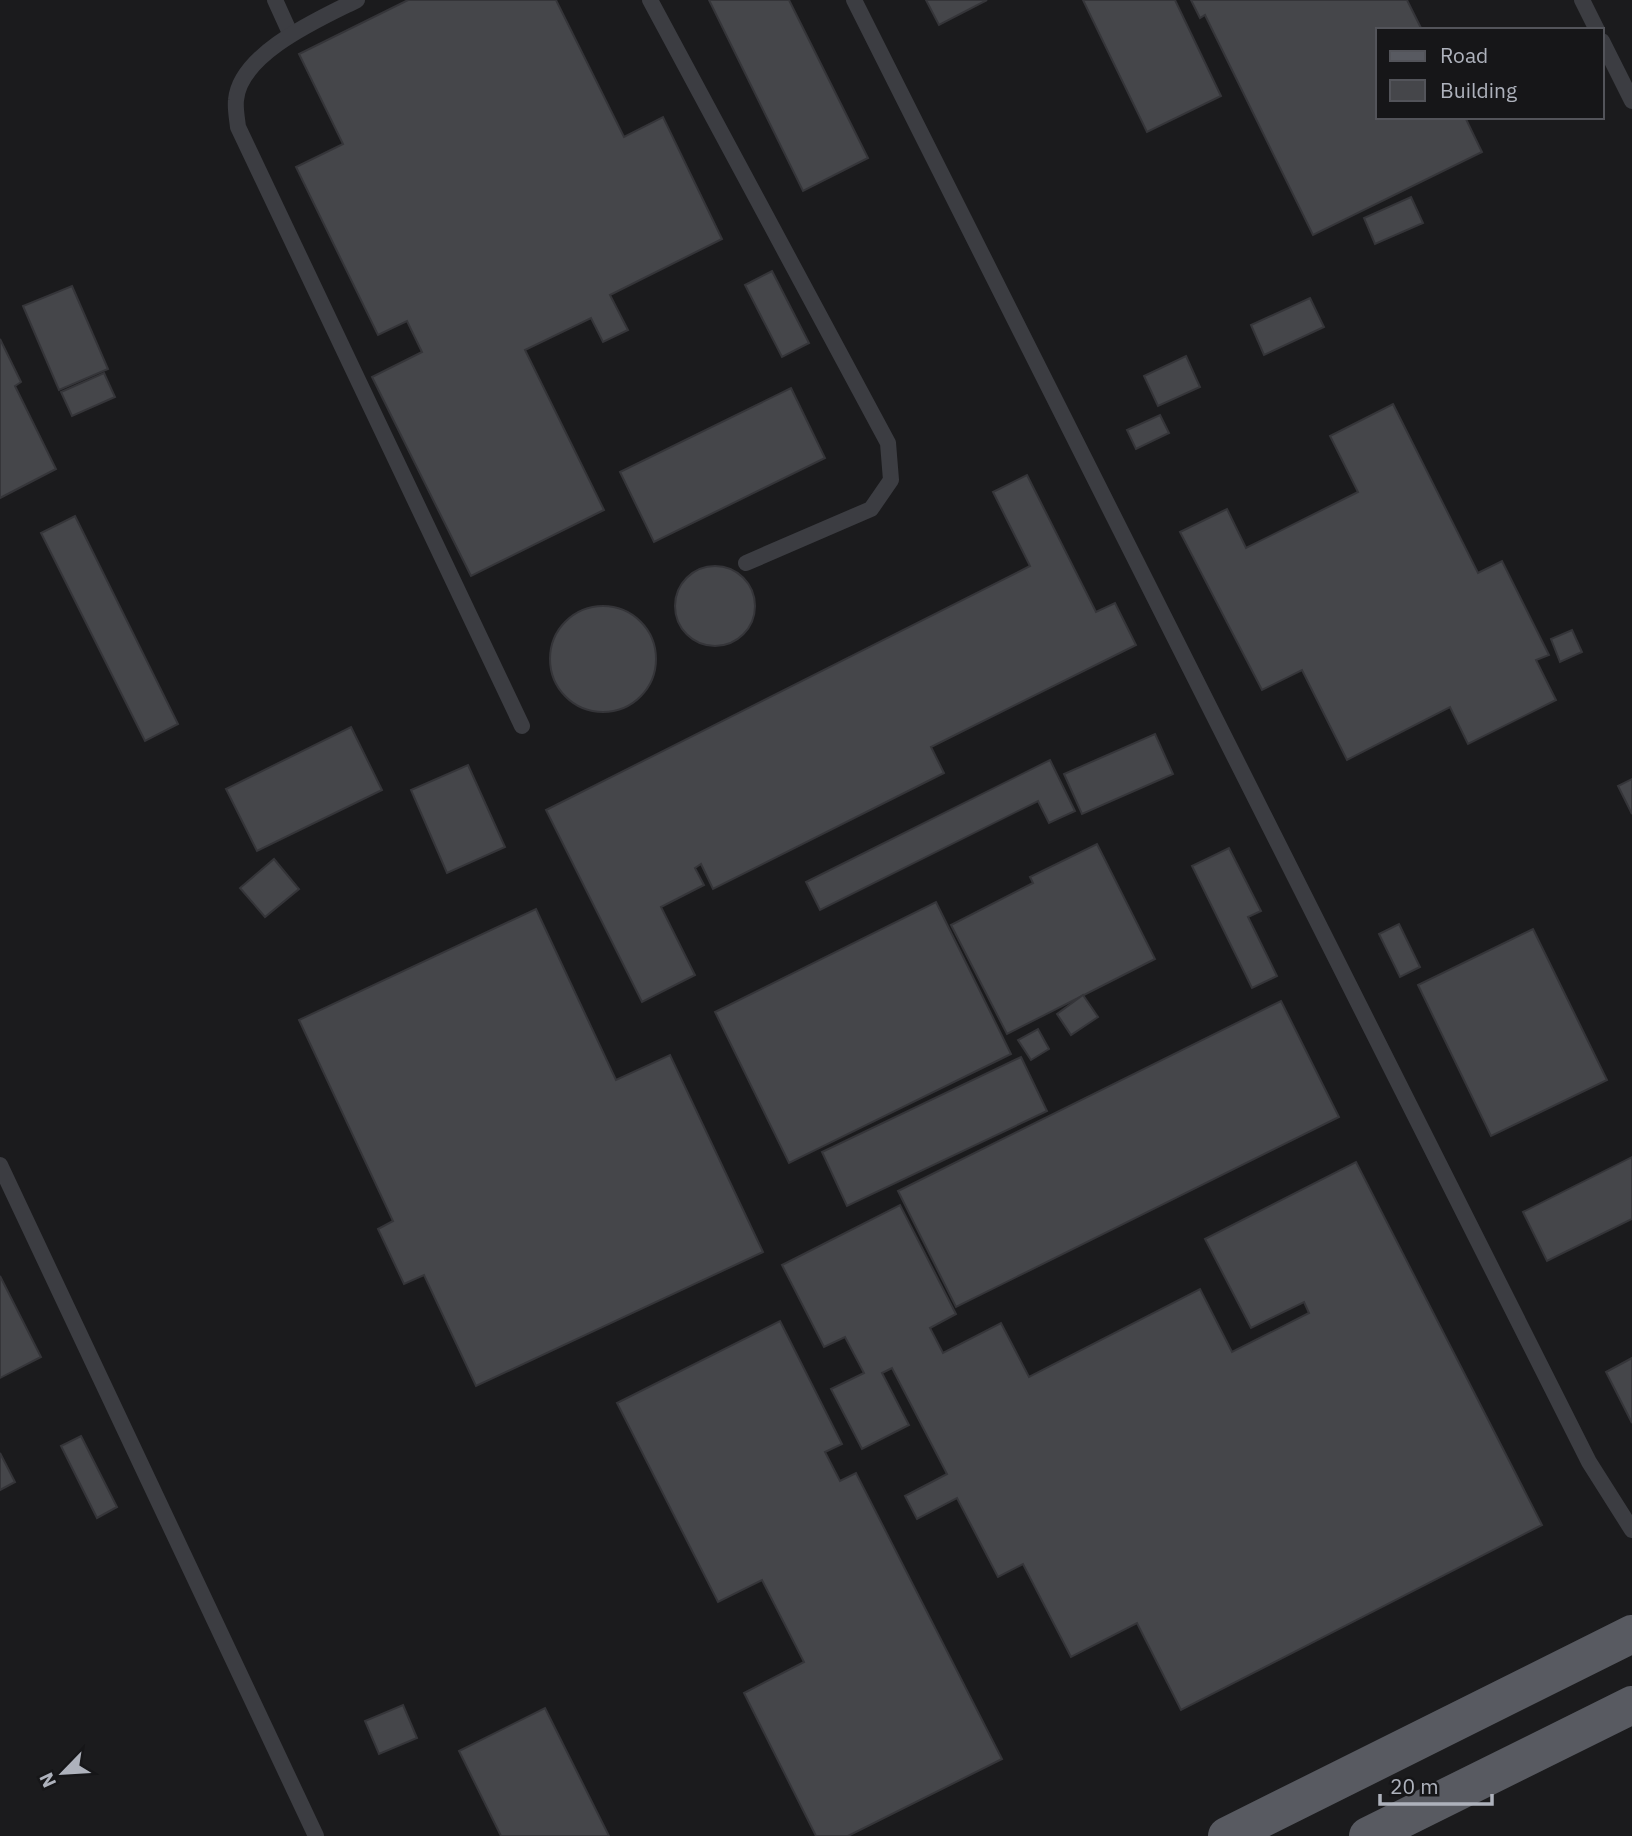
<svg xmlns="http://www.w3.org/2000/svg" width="1632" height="1836" font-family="'IBM Plex Sans',sans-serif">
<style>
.building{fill:#45464a;stroke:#353539;stroke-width:2}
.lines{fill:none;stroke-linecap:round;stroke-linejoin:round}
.lane{stroke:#3c3d42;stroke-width:16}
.primary{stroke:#585a61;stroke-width:38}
</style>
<rect width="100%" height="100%" fill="#1b1b1d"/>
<g class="building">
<polygon points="408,0 556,0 624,137 663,117 722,239 610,295 628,330 603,342 591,318 525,350 604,510 471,576 372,377 422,352 407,321 378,335 296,167 343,144 299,54"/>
<polygon points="709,0 789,0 868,158 803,191"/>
<polygon points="926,0 987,0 939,25"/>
<polygon points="1083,0 1175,0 1221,96 1147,132"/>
<polygon points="1191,0 1407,0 1422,30 1378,30 1378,117 1465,117 1482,152 1313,235 1205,15 1200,18"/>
<polygon points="1411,197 1423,223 1375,244 1364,218"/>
<polygon points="772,271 809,343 782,357 745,285"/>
<polygon points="72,286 108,369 59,390 23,306"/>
<polygon points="1310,298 1324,327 1264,355 1251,325"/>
<polygon points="0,339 21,382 15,386 56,469 0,498"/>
<polygon points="1186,356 1200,387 1158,406 1144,376"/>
<polygon points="104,373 115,397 72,416 61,392"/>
<polygon points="791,388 825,458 654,542 620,472"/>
<polygon points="1393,404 1478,573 1502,561 1549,655 1536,660 1556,700 1468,744 1450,707 1347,760 1302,670 1262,690 1180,532 1227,509 1246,548 1358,492 1330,436"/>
<polygon points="1160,415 1169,433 1136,449 1127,430"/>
<polygon points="1027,475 1096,612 1115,603 1136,645 931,747 944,773 713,889 701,864 695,868 704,885 661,907 695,975 642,1002 546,810 1030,566 993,492"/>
<polygon points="75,516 178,724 145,741 41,533"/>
<circle cx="715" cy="606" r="40"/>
<circle cx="603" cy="659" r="53"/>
<polygon points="1572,630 1582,652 1560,662 1551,639"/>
<polygon points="351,727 382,790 257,851 226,789"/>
<polygon points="1155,734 1173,774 1082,814 1064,774"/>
<polygon points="1050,760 1075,811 1049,823 1038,801 820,910 806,882"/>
<polygon points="468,765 505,847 447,873 411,790"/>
<polygon points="1632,779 1632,814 1618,786"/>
<polygon points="1097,844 1155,959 1007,1034 951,925 1033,883 1030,877"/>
<polygon points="1229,848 1261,911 1248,917 1277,976 1252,988 1192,866"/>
<polygon points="274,859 299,889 265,917 240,888"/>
<polygon points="936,902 1011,1054 789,1163 715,1012"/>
<polygon points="536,909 616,1080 670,1055 763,1252 476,1386 424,1275 404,1284 378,1229 393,1221 299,1020"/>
<polygon points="1399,924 1420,967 1400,977 1379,934"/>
<polygon points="1533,929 1607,1080 1491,1136 1418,985"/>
<polygon points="1083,995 1098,1017 1071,1035 1057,1014"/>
<polygon points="1281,1001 1339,1117 956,1307 898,1191"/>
<polygon points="1038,1029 1049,1049 1031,1060 1018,1040"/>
<polygon points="1021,1057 1047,1111 847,1206 822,1152"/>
<polygon points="1632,1157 1632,1219 1547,1261 1523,1212"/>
<polygon points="1356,1162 1542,1525 1181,1710 1137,1623 1071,1657 1023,1564 998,1577 957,1498 917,1519 905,1496 947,1474 892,1368 882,1373 909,1425 862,1449 831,1389 864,1373 845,1337 824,1347 782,1265 900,1205 956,1314 930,1328 943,1353 1001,1323 1029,1377 1200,1289 1232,1352 1309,1313 1304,1302 1251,1328 1205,1239"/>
<polygon points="0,1276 41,1357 0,1378"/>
<polygon points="780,1321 842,1444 825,1452 840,1481 856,1473 1002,1759 848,1836 816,1836 744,1693 804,1662 762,1580 718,1602 617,1403"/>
<polygon points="1632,1358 1632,1423 1606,1372"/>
<polygon points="81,1436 117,1507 97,1518 61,1446"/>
<polygon points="0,1453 15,1482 0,1490"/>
<polygon points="403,1705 417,1738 379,1754 365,1721"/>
<polygon points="545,1708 609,1836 501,1836 459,1751"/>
</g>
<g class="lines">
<g class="lane">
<polyline points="275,0 290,33"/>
<path d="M357,0c-36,18 -117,53 -121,100 -1,8 1,18 2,27l284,599"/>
<polyline points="650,0 888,443 891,480 871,509 746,563"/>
<polyline points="854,0 1589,1462 1632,1530"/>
<polyline points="1582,0 1597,30"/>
<polyline points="1602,41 1632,101"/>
<polyline points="0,1165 316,1836"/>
</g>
<g class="primary">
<polyline points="1227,1836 1632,1634"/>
<polyline points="1368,1836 1632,1705"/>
</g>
</g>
<rect x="1376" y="28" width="228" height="91" fill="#161618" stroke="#53545a" stroke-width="2"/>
<rect x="1390" y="51" width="35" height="10" fill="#585a61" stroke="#53545a" stroke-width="2"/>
<text x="1440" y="63" font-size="21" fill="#aeb2bc">Road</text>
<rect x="1390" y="80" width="35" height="21" fill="#45464a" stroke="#53545a" stroke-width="2"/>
<text x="1440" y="98" font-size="21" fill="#aeb2bc">Building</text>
<g transform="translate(63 1773) rotate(245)" stroke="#161618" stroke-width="5" paint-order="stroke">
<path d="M0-5L12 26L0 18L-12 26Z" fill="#aeb2bc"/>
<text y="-10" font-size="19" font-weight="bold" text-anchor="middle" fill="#aeb2bc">N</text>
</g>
<path d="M1380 1794v10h112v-10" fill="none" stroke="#aeb2bc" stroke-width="3.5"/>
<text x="1390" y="1794" font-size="21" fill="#aeb2bc" stroke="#161618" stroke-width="5" paint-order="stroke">20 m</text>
</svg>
